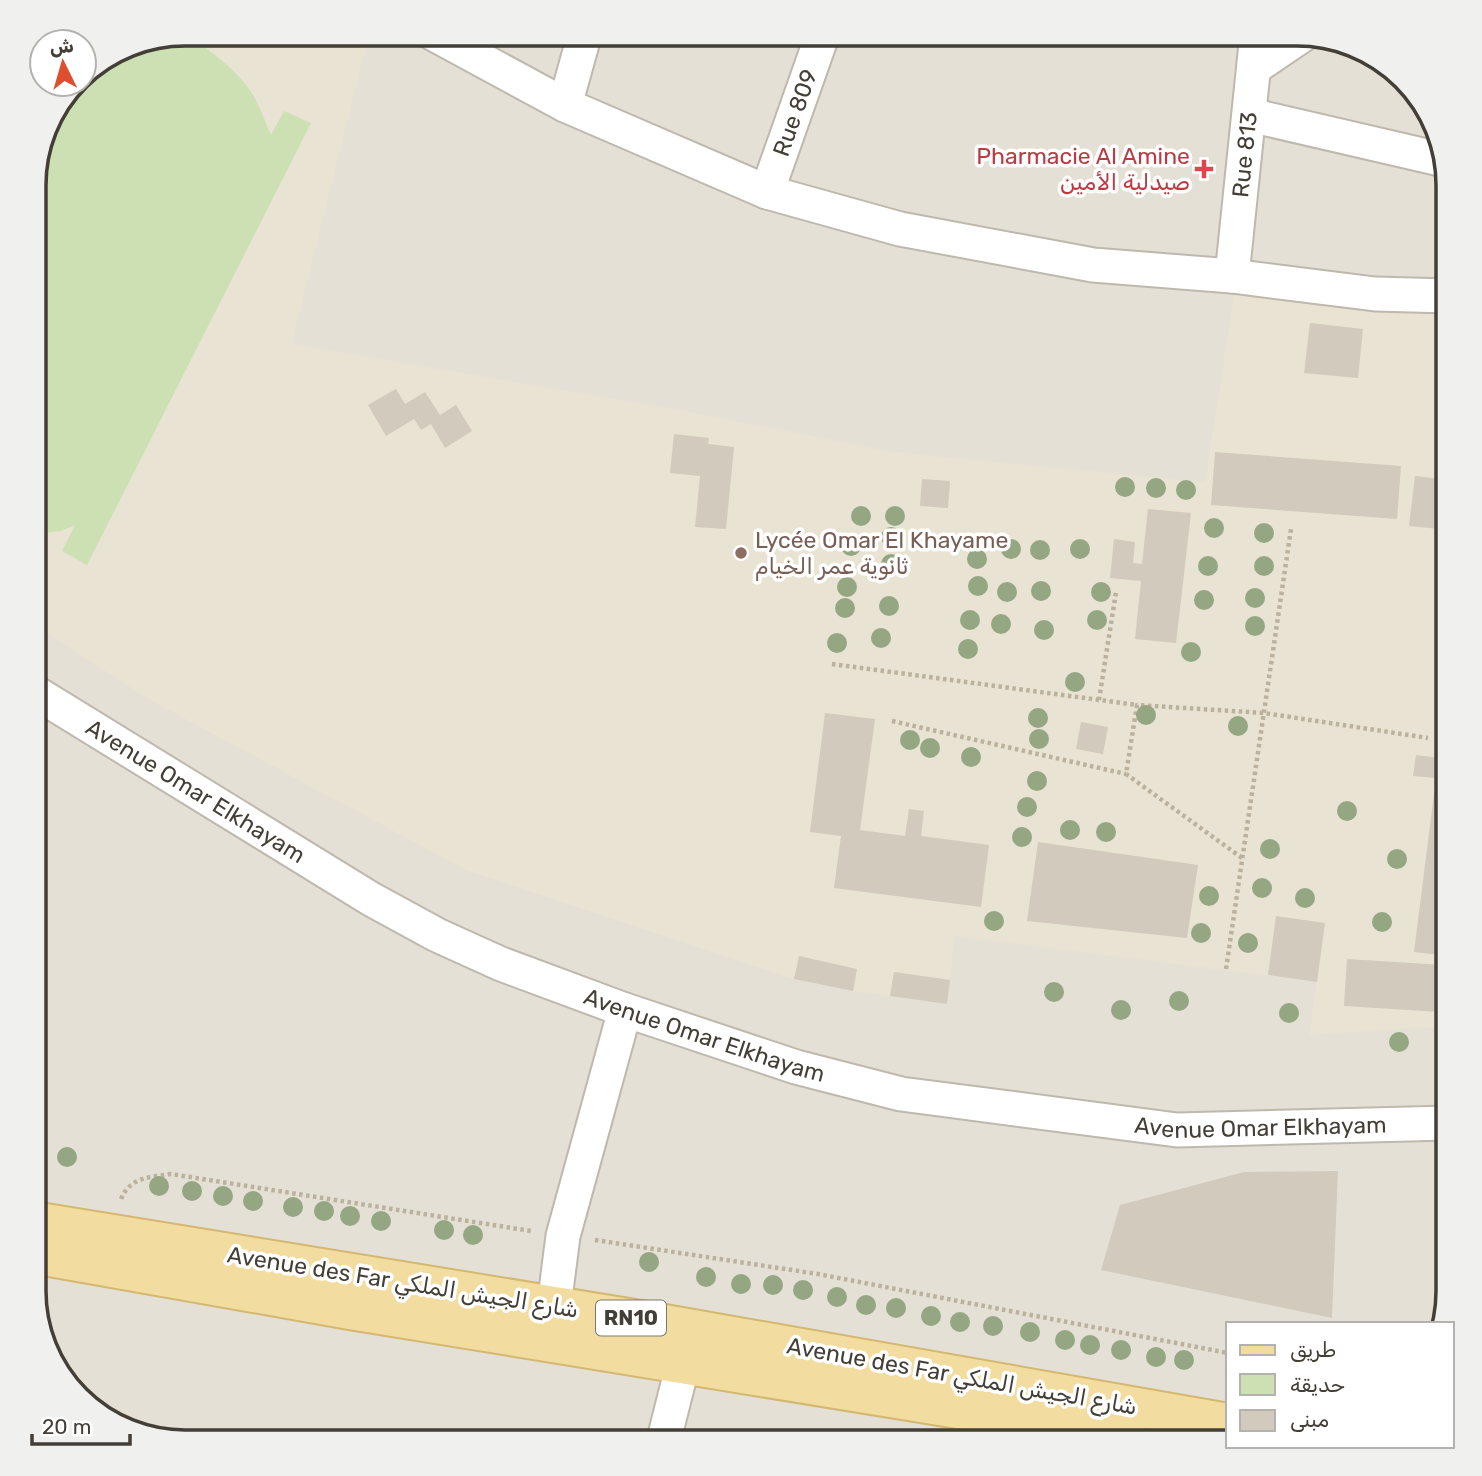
<svg xmlns="http://www.w3.org/2000/svg" width="1482" height="1476" font-family="Rubik,Vazirmatn,sans-serif">
<style>
.residential{fill:#e4e0d5}
.education{fill:#e8e3d2}
.green{fill:#cce0b4}
.building{fill:#d1cabd}
.lines{fill:none;stroke-linecap:round;stroke-linejoin:round}
.street-casing{stroke:#beb8ad;stroke-width:37}
.primary-casing{stroke:#d4b871;stroke-width:42}
.path{stroke:#bbb19d;stroke-width:4.5;stroke-dasharray:3.5 3.5;stroke-linecap:butt}
.street{stroke:#fff;stroke-width:33}
.primary{stroke:#f2dc9f;stroke-width:38}
.tree{fill:#94a782}
.health-dot{fill:#e0444e;stroke:#fff;stroke-width:2.5}
.education-dot{fill:#8d6e63;stroke:#fff;stroke-width:2.5}
.labels{text-anchor:middle;stroke-width:7;stroke-linejoin:round;paint-order:stroke}
.shield{fill:#fff;stroke:#7b7872;stroke-width:2}
.shield-label{font-size:21px;font-weight:bold;fill:#433e36}
.street-label{font-size:23px;fill:#433e36;stroke:#fff}
.health-label{font-size:23px;fill:#be3a42;stroke:#fff;text-anchor:end}
.education-label{font-size:23px;fill:#785e54;stroke:#fff;text-anchor:start}
.rim{fill:none;stroke:#433e36;stroke-width:3.5}
</style>
<rect width="100%" height="100%" fill="#f1eee6"/>
<polygon class="residential" points="184,33 1307,34 1364,49 1411,84 1437,127 1449,184 1449,1292 1442,1324 1228,1324 1228,1443 184,1443 126,1431 71,1392 45,1349 33,1292 34,174 49,118 74,84 84,84 84,71 127,45"/>
<polygon class="education" points="184,33 340,33 366,48 292,344 675,409 892,452 1205,482 1236,283 1449,306 1449,1026 1309,1035 1317,982 955,936 947,1004 853,991 794,979 466,870 150,700 33,624 34,174 49,118 74,84 84,84 84,71 127,45"/>
<path class="green" d="M185,33c25,18 52,36 68,62 8,13 12,27 18,40l13,-24 27,12 -224,442 -25,-14 13,-26 -14,6 -28,3 1,-360 15,-56 25,-34h10v-13l43,-26z"/>
<g class="building">
<polygon points="1310,323 1363,329 1358,378 1304,373"/>
<polygon points="396,389 405,404 425,392 440,415 456,405 472,431 445,448 431,424 421,430 414,419 386,436 368,405"/>
<polygon points="674,434 709,438 708,444 734,447 726,529 695,527 700,476 670,473"/>
<polygon points="1215,452 1401,466 1397,519 1211,505"/>
<polygon points="1415,476 1449,480 1449,530 1409,526"/>
<polygon points="922,479 950,481 948,508 920,506"/>
<polygon points="1148,509 1191,513 1176,643 1135,639 1141,581 1110,578 1114,539 1135,542 1133,563 1142,564"/>
<polygon points="1447,689 1449,689 1449,956 1414,952 1436,778 1413,776 1416,755 1439,758"/>
<polygon points="825,713 875,719 860,830 905,836 909,809 924,811 921,836 989,845 981,907 834,888 841,836 810,832"/>
<polygon points="1081,722 1108,727 1103,754 1076,749"/>
<polygon points="1038,842 1198,865 1187,938 1027,921"/>
<polygon points="1276,916 1325,923 1317,982 1268,975"/>
<polygon points="799,956 857,969 853,991 794,979"/>
<polygon points="1347,959 1443,965 1440,1012 1344,1006"/>
<polygon points="894,972 950,980 947,1004 890,996"/>
<polygon points="1338,1171 1332,1318 1101,1270 1120,1205 1244,1172"/>
</g>
<g class="lines">
<g class="street-casing">
<g id="street">
<polyline points="432,33 565,105 767,192 900,229 1093,265 1232,276 1375,294 1449,296"/>
<polyline points="1254,68 1304,34"/>
<polyline points="565,105 585,33"/>
<polyline points="1250,115 1444,160"/>
<path id="s1" d="M767,192l56,-159"/>
<path id="s2" d="M1232,276l25,-242"/>
<path id="s3" d="M33,691l338,208 66,36 64,29 124,46 171,57 105,27 276,36 272,-7"/>
<polyline points="554,1306 563,1236 625,1010"/>
<polyline points="663,1443 683,1364"/>
</g>
</g>
<g class="primary-casing">
<g id="primary">
<polyline points="33,1221 659,1323 1228,1423"/>
<polyline points="33,1254 350,1310 964,1410 1134,1443"/>
</g>
</g>
<g class="path">
<polyline points="832,664 1137,705"/>
<polyline points="1099,700 1116,592"/>
<polyline points="892,721 1126,774"/>
<polyline points="1242,858 1126,774 1137,705 1264,713 1428,738"/>
<polyline points="1226,969 1291,529"/>
<path d="M121,1199c9,-22 29,-22 50,-25l360,57"/>
<polyline points="595,1240 818,1274 1228,1353"/>
</g>
<use href="#street" class="street"/>
<use href="#primary" class="primary"/>
</g>
<g class="tree">
<circle cx="1125" cy="487" r="10"/>
<circle cx="1156" cy="488" r="10"/>
<circle cx="1186" cy="490" r="10"/>
<circle cx="861" cy="516" r="10"/>
<circle cx="895" cy="516" r="10"/>
<circle cx="1214" cy="528" r="10"/>
<circle cx="1264" cy="533" r="10"/>
<circle cx="891" cy="537" r="10"/>
<circle cx="851" cy="546" r="10"/>
<circle cx="1011" cy="549" r="10"/>
<circle cx="1080" cy="549" r="10"/>
<circle cx="1040" cy="550" r="10"/>
<circle cx="977" cy="559" r="10"/>
<circle cx="891" cy="564" r="10"/>
<circle cx="1208" cy="566" r="10"/>
<circle cx="1264" cy="566" r="10"/>
<circle cx="978" cy="586" r="10"/>
<circle cx="847" cy="587" r="10"/>
<circle cx="1041" cy="591" r="10"/>
<circle cx="1007" cy="592" r="10"/>
<circle cx="1101" cy="592" r="10"/>
<circle cx="1255" cy="598" r="10"/>
<circle cx="1204" cy="600" r="10"/>
<circle cx="889" cy="606" r="10"/>
<circle cx="845" cy="608" r="10"/>
<circle cx="970" cy="620" r="10"/>
<circle cx="1097" cy="620" r="10"/>
<circle cx="1001" cy="624" r="10"/>
<circle cx="1255" cy="626" r="10"/>
<circle cx="1044" cy="630" r="10"/>
<circle cx="881" cy="638" r="10"/>
<circle cx="837" cy="643" r="10"/>
<circle cx="968" cy="649" r="10"/>
<circle cx="1191" cy="652" r="10"/>
<circle cx="1075" cy="682" r="10"/>
<circle cx="1146" cy="715" r="10"/>
<circle cx="1038" cy="718" r="10"/>
<circle cx="1238" cy="726" r="10"/>
<circle cx="1039" cy="739" r="10"/>
<circle cx="910" cy="740" r="10"/>
<circle cx="930" cy="748" r="10"/>
<circle cx="971" cy="757" r="10"/>
<circle cx="1037" cy="781" r="10"/>
<circle cx="1027" cy="807" r="10"/>
<circle cx="1347" cy="811" r="10"/>
<circle cx="1070" cy="830" r="10"/>
<circle cx="1106" cy="832" r="10"/>
<circle cx="1022" cy="837" r="10"/>
<circle cx="1270" cy="849" r="10"/>
<circle cx="1397" cy="859" r="10"/>
<circle cx="1262" cy="888" r="10"/>
<circle cx="1209" cy="896" r="10"/>
<circle cx="1305" cy="898" r="10"/>
<circle cx="994" cy="921" r="10"/>
<circle cx="1382" cy="922" r="10"/>
<circle cx="1201" cy="933" r="10"/>
<circle cx="1248" cy="943" r="10"/>
<circle cx="1054" cy="992" r="10"/>
<circle cx="1179" cy="1001" r="10"/>
<circle cx="1121" cy="1010" r="10"/>
<circle cx="1289" cy="1013" r="10"/>
<circle cx="1399" cy="1042" r="10"/>
<circle cx="67" cy="1157" r="10"/>
<circle cx="159" cy="1186" r="10"/>
<circle cx="192" cy="1191" r="10"/>
<circle cx="223" cy="1196" r="10"/>
<circle cx="253" cy="1201" r="10"/>
<circle cx="293" cy="1207" r="10"/>
<circle cx="324" cy="1211" r="10"/>
<circle cx="350" cy="1216" r="10"/>
<circle cx="381" cy="1221" r="10"/>
<circle cx="444" cy="1230" r="10"/>
<circle cx="473" cy="1235" r="10"/>
<circle cx="649" cy="1262" r="10"/>
<circle cx="706" cy="1277" r="10"/>
<circle cx="741" cy="1284" r="10"/>
<circle cx="773" cy="1285" r="10"/>
<circle cx="803" cy="1290" r="10"/>
<circle cx="837" cy="1297" r="10"/>
<circle cx="866" cy="1305" r="10"/>
<circle cx="896" cy="1308" r="10"/>
<circle cx="931" cy="1316" r="10"/>
<circle cx="960" cy="1322" r="10"/>
<circle cx="993" cy="1326" r="10"/>
<circle cx="1030" cy="1332" r="10"/>
<circle cx="1065" cy="1340" r="10"/>
<circle cx="1090" cy="1345" r="10"/>
<circle cx="1121" cy="1350" r="10"/>
<circle cx="1156" cy="1357" r="10"/>
<circle cx="1184" cy="1360" r="10"/>
</g>
<path class="health-dot" d="M1200.5 158.5h7v7h7v7h-7v7h-7v-7h-7v-7h7z"/>
<circle class="education-dot" cx="741" cy="553" r="7"/>
<g class="labels">
<rect class="shield" x="596" y="1300.5" width="70" height="35" rx="5"/>
<g class="shield-label">
<text x="631" y="1325">RN10</text>
</g>
<g class="street-label">
<text dy="8" stroke="none"><textPath href="#s1" startOffset="84">Rue 809</textPath></text>
<text dy="8" stroke="none"><textPath href="#s2" startOffset="122">Rue 813</textPath></text>
<text dy="8" stroke="none"><textPath href="#s3" startOffset="191">Avenue Omar Elkhayam</textPath></text>
<text dy="8" stroke="none"><textPath href="#s3" startOffset="758">Avenue Omar Elkhayam</textPath></text>
<text dy="8" stroke="none"><textPath href="#s3" startOffset="1325">Avenue Omar Elkhayam</textPath></text>
<text transform="translate(403 1282) rotate(9)" y="8">Avenue des Far شارع الجيش الملكي</text>
<text transform="translate(962 1376) rotate(10)" y="8">Avenue des Far شارع الجيش الملكي</text>
</g>
<g class="health-label">
<text x="1190" y="164">Pharmacie Al Amine<tspan x="1190" dy="26">صيدلية الأمين</tspan></text>
</g>
<g class="education-label">
<text x="755" y="548">Lycée Omar El Khayame<tspan x="755" dy="26">ثانوية عمر الخيام</tspan></text>
</g>
</g>
<path d="M0 0H1482V1476H0ZM185 46H1297A139 139 0 0 1 1436 185V1291A139 139 0 0 1 1297 1430H185A139 139 0 0 1 46 1291V185A139 139 0 0 1 185 46Z" fill="#f0f0ef" fill-rule="evenodd"/>
<path class="rim" d="M185 46H1297A139 139 0 0 1 1436 185V1291A139 139 0 0 1 1297 1430H185A139 139 0 0 1 46 1291V185A139 139 0 0 1 185 46Z"/>
<rect x="1226" y="1322" width="228" height="126" fill="#ffffff" stroke="#b4b2af" stroke-width="2"/>
<rect x="1240" y="1345" width="35" height="10" fill="#f2dc9f" stroke="#b4b2af" stroke-width="2"/>
<text x="1290" y="1357" font-size="21" fill="#433e36">طريق</text>
<rect x="1240" y="1374" width="35" height="21" fill="#cce0b4" stroke="#b4b2af" stroke-width="2"/>
<text x="1290" y="1392" font-size="21" fill="#433e36">حديقة</text>
<rect x="1240" y="1410" width="35" height="21" fill="#d1cabd" stroke="#b4b2af" stroke-width="2"/>
<text x="1290" y="1427" font-size="21" fill="#433e36">مبنى</text>
<g transform="translate(63 63) rotate(355)"><circle r="33" fill="#ffffff" stroke="#b4b2af" stroke-width="2"/>
<path d="M0-5L12 26L0 18L-12 26Z" fill="#df4d2f"/>
<text y="-10" font-size="19" font-weight="bold" text-anchor="middle" fill="#433e36">ش</text>
</g>
<path d="M32 1434v10h98v-10" fill="none" stroke="#433e36" stroke-width="3.5"/>
<text x="42" y="1434" font-size="21" fill="#433e36" stroke="#ffffff" stroke-width="5" paint-order="stroke">20 m</text>
</svg>
